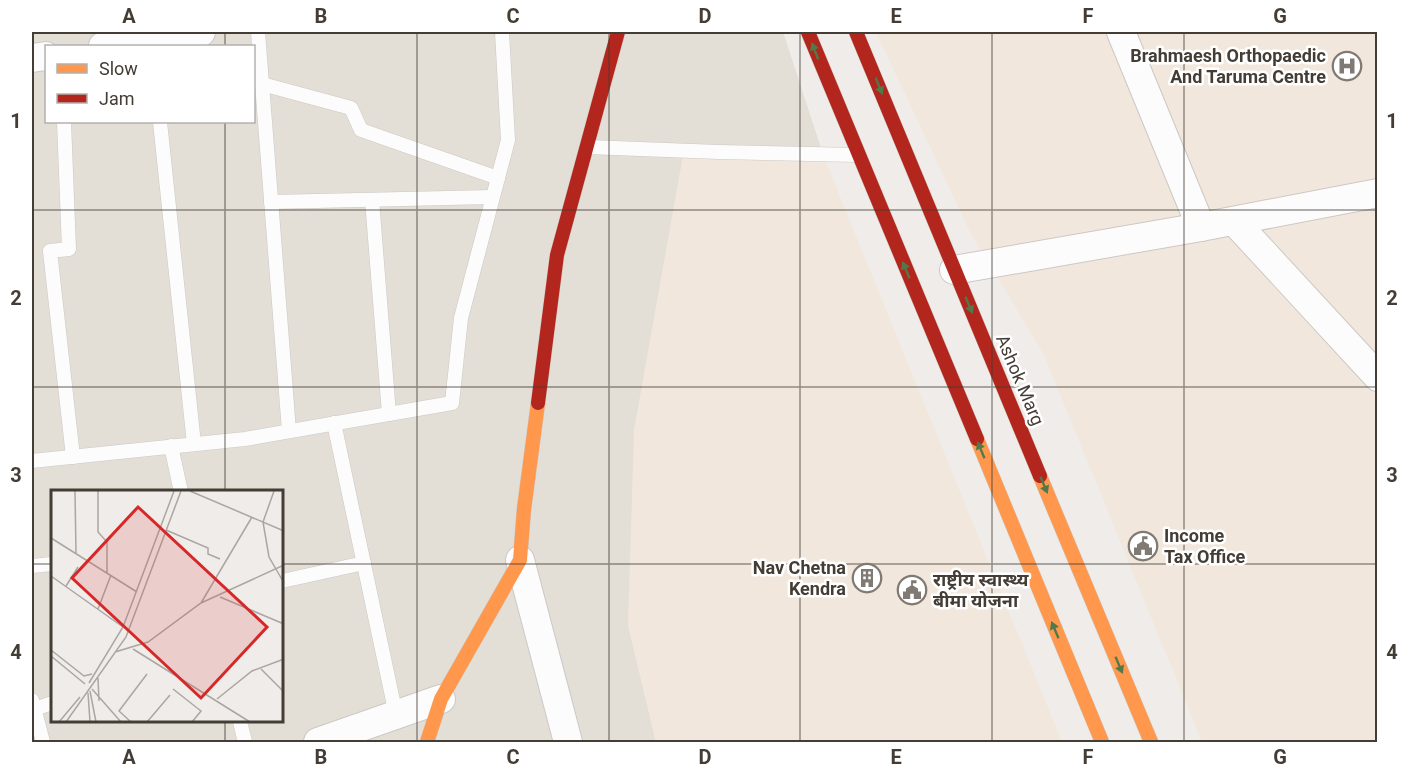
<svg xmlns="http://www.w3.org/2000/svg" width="1409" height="774" font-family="Roboto,'Noto Sans Devanagari',sans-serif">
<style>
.residential{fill:#e3ded6;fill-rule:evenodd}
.commercial{fill:#f1e7dc}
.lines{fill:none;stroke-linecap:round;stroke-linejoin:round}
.lane-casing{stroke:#ccc8c5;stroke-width:15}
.street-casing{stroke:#ccc8c5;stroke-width:30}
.slow-casing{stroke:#cec9c0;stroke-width:15}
.jam-casing{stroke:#cec9c0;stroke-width:15}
.lane{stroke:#fdfcfc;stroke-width:14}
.street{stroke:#fdfcfc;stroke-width:28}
.slow{stroke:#ff974d;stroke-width:14}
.jam{stroke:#b3261e;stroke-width:14}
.oneway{fill:#507a49}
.grid{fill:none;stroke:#443d35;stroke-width:1.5;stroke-opacity:0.55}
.labels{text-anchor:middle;stroke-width:5;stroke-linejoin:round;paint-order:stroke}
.poi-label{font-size:18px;font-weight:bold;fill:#443d35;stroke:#fff;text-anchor:end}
.street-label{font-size:18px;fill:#443d35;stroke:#fff}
.inset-road{fill:none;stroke:#aba6a1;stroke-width:1.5}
.view{fill:#d62828;fill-opacity:0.15;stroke:#d62828;stroke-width:3}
.inset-edge{fill:none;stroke:#443d35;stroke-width:3}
.neatline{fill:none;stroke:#443d35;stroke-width:2}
.grid-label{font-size:20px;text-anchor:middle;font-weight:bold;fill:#443d35}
</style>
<rect width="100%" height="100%" fill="#efece9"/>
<path class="residential" d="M32,32h751l42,128 -197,465 28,117h-624zM46,46h208v76h-208zM52,492h230v230h-230z"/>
<g class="commercial">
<polygon points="876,32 1377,32 1377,742 1202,742 1044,355 970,232"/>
<polygon points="683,155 825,160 1062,742 656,742 628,625 634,430"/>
</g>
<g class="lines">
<g class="lane-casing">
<g id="lane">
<polyline points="258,32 289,431"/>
<polyline points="262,84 351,108 361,130 498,178"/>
<polyline points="64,122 69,249 50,251 73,457"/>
<polyline points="160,122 194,444"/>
<polyline points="587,147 719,152 858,155"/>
<polyline points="372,200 389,414"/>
<polyline points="271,202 492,197"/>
<polyline points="334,423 396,715"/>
<polyline points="171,446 181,492"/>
<polyline points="32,461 245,439 452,403 461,318 508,140 502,32"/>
<polyline points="32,566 52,564"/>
<polyline points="282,581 364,563"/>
<polyline points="32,700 43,742"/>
<polyline points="32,710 52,703"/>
<polyline points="240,722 245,742"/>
</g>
</g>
<g class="street-casing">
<g id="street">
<polyline points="1121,32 1201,227"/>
<polyline points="103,46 201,32"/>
<polyline points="32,58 46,56"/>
<polyline points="1234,221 1378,377"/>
<polyline points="954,270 1201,227 1378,193"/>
<polyline points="520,560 568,742"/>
<polyline points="318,742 441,699"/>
</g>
</g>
<g class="slow-casing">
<g id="slow">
<polyline points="977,439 1102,742"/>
<polyline points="1040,476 1151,742"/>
<polyline points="427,742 441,699 520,560 524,509 538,403"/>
</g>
</g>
<g class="jam-casing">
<g id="jam">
<polyline points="808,32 977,439"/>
<polyline points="856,32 1040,476"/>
<polyline points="538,403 557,255 618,32"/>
</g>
</g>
<use href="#lane" class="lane"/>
<use href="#street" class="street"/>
<use href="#slow" class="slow"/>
<use href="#jam" class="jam"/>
</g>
<defs><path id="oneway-solid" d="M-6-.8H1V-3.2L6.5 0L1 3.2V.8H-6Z" transform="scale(1.5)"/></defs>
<g class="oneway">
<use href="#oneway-solid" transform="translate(815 51) rotate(-111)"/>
<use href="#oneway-solid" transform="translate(879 86) rotate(68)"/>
<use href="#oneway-solid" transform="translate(906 270) rotate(-113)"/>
<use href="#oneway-solid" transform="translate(969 305) rotate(67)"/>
<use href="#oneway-solid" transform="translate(981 450) rotate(-113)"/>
<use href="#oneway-solid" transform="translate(1044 485) rotate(67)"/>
<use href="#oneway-solid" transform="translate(1055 630) rotate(-113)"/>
<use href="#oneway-solid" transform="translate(1119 665) rotate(67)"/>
</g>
<path class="grid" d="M225,32v14M417,32v710M609,32v710M800,32v710M992,32v710M1184,32v710M225,122v370M32,210h1346M32,387h1346M32,564h20M282,564h1096M225,722v20"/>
<defs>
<g id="hospital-ring" transform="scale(1.5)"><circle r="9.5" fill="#fff" stroke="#807a74" stroke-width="1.5"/><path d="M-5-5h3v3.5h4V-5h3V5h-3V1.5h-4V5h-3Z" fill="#807a74"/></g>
<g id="civic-ring" transform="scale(1.5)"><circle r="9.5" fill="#fff" stroke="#807a74" stroke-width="1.5"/><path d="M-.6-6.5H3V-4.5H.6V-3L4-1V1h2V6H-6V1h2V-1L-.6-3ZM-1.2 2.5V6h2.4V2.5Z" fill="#807a74"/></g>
<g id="building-ring" transform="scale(1.5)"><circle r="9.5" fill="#fff" stroke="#807a74" stroke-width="1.5"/><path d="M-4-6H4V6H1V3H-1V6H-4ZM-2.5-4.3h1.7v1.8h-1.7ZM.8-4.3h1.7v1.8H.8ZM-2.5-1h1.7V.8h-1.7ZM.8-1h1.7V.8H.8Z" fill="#807a74"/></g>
</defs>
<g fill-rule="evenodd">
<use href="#hospital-ring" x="1347" y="66"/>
<use href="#civic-ring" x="1143" y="546"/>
<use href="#building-ring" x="867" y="578"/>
<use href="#civic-ring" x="912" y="590"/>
</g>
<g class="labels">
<g class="poi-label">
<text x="1326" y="62">Brahmaesh Orthopaedic<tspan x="1326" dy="21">And Taruma Centre</tspan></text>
<text x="1164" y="542" text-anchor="start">Income<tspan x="1164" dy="21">Tax Office</tspan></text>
<text x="846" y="574">Nav Chetna<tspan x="846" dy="21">Kendra</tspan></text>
<text x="933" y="586" text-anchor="start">राष्ट्रीय स्वास्थ्य<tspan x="933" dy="21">बीमा योजना</tspan></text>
</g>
<g class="street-label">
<text transform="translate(1020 380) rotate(67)" y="6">Ashok Marg</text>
</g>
</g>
<g transform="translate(51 490)">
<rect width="232" height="232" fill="#efece9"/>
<path class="inset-road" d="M24,1l1,62M47,1v41l9,10v31M139,1l94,40M223,1l-11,31 6,35 15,26M115,40l42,18v6l12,5M0,48l86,54M0,86l72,51M15,96l12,-19M169,107l64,27M150,113l51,-86M47,119l13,-34M82,159l117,73M0,160l33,26 8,-2M64,162l33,-10 53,-39 83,-38M0,166l34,28M210,179l23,23M47,188l1,23M38,193l34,-56 51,-136M41,199l29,33M122,199l28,22 -9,11M39,201l6,31M37,203l2,29M166,209l35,-28 32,-12M8,232l21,-25M15,232l60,-85 55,-146M80,232l-12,-11 28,-37M96,232l23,-27"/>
<path class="view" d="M87,17l129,120 -66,71 -129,-120z"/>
<rect width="232" height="232" class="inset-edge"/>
</g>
<rect width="1409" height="774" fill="none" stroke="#ffffff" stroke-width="66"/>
<rect x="45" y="45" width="210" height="78" fill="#ffffff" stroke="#b4b1ae" stroke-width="1.5"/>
<rect x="57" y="64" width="30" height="9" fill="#ff974d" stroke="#b4b1ae" stroke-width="1.5"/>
<text x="99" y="75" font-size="18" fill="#443d35">Slow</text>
<rect x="57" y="94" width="30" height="9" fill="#b3261e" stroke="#b4b1ae" stroke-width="1.5"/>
<text x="99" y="105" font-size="18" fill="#443d35">Jam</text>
<rect x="33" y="33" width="1343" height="708" class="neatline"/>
<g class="grid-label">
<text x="129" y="23">A</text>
<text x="321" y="23">B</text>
<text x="513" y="23">C</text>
<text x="705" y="23">D</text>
<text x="896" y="23">E</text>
<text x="1088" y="23">F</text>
<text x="1280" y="23">G</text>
<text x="16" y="128">1</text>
<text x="1392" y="128">1</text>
<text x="16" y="305">2</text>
<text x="1392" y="305">2</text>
<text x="16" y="482">3</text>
<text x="1392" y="482">3</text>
<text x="16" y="659">4</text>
<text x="1392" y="659">4</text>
<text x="129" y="764">A</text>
<text x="321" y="764">B</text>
<text x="513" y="764">C</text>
<text x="705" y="764">D</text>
<text x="896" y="764">E</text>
<text x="1088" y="764">F</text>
<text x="1280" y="764">G</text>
</g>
</svg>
